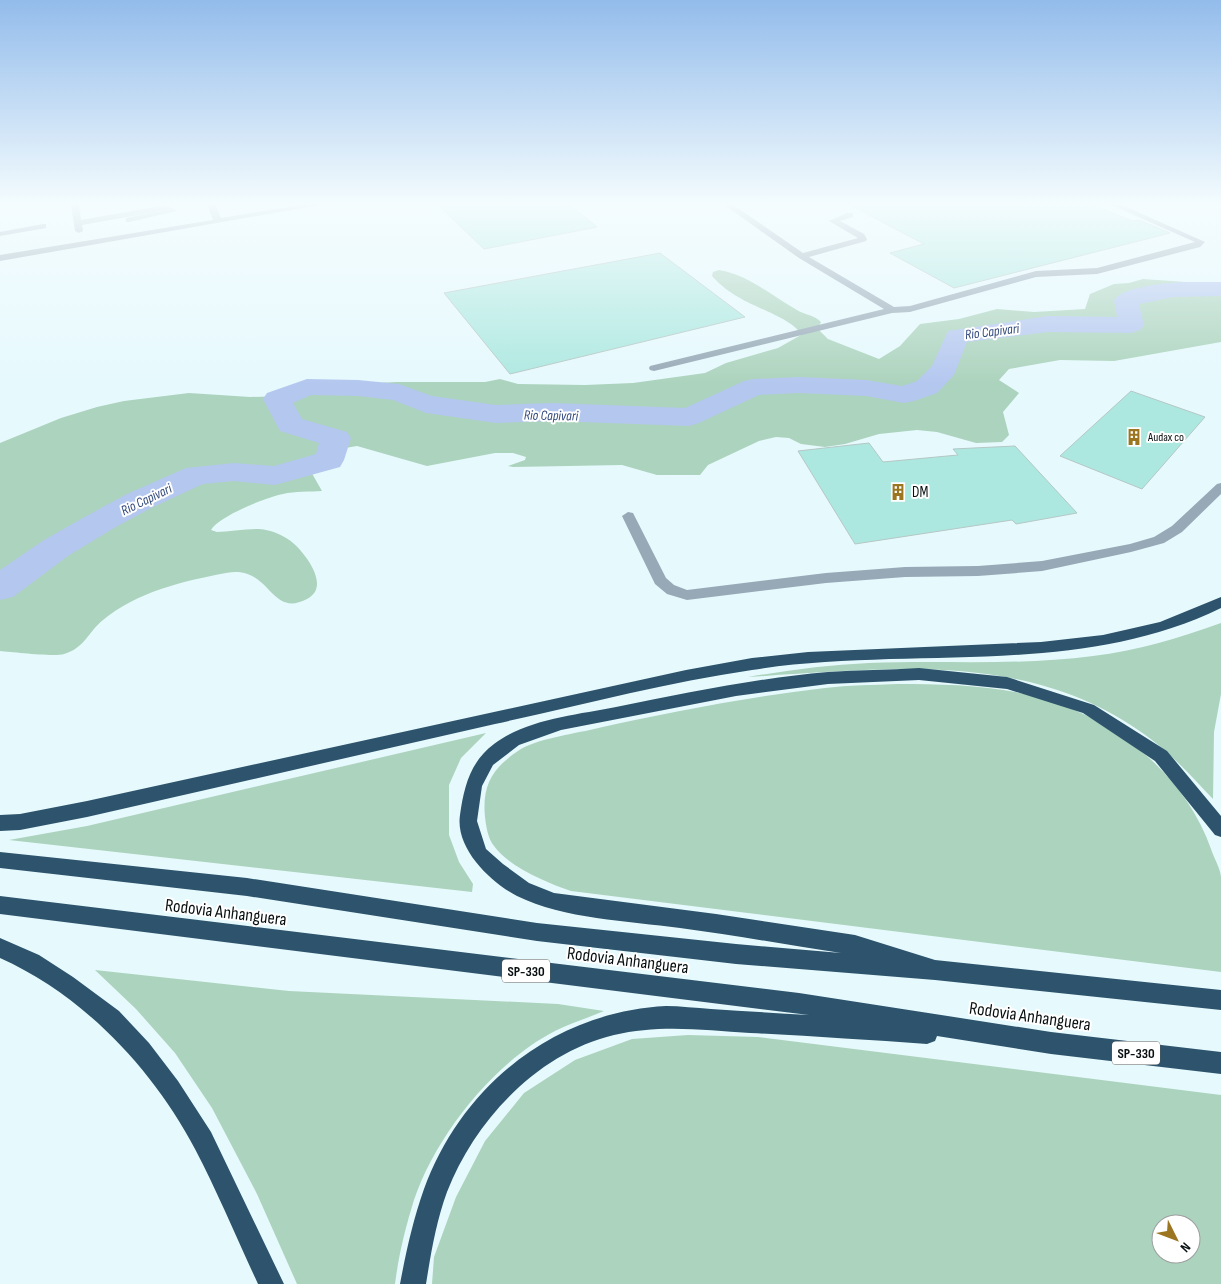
<svg xmlns="http://www.w3.org/2000/svg" width="1221" height="1284" font-family="'Sofia Sans Condensed',sans-serif">
<style>
.green{fill:#acd3bd;fill-rule:evenodd}
.lines{fill:none;stroke-linecap:round;stroke-linejoin:round}
.river{fill:#b4c7ef;fill-rule:evenodd}
.building{fill:#ade8e0;stroke:#b5c8c5}
.minor{fill:#97a9b6;fill-rule:evenodd}
.highway{fill:#2d546c;fill-rule:evenodd}
.labels{text-anchor:middle;stroke-width:4;stroke-linejoin:round;paint-order:stroke}
.far-poi-label{font-size:12px;fill:#091011;stroke:#fff;text-anchor:start}
.far-water-label{font-size:14px;font-style:italic;fill:#334a7d;stroke:#fff}
.shield{fill:#fff;stroke:#535858;stroke-width:1}
.shield-label{font-size:14px;font-weight:bold;fill:#091011}
.poi-label{font-size:15px;fill:#091011;stroke:#fff;text-anchor:start}
.near-street-label{font-size:18px;fill:#091011;stroke:#fff}
</style>
<rect width="100%" height="100%" fill="#e6f9fd"/>
<g class="green">
<path d="M719,270c30,5 53,26 78,40 8,5 18,5 24,12l-3,7 10,10 51,20 21,-13 20,-22 39,-5 38,-10 37,3 51,-3 5,-15 24,-10 15,-1 14,-4 71,5 7,-2v60l-107,19 -54,-1 -51,9 -10,11 20,13 -16,19 6,23 -7,7 -26,1 -39,-11 -20,-2 -38,4 -34,10 -20,3 -24,-3 -12,-6 -13,-1 -17,4 -51,24 -8,10h-43l-35,-10 -109,2 -5,-1 17,-6 1,-3 -13,-4h-18l-68,13 -70,-20 -30,5 -17,19 12,21c-13,1 -27,0 -39,3 -16,3 -64,22 -72,36l6,2c13,0 37,-5 49,-2 8,1 22,8 27,13 13,11 38,44 14,56 -38,20 -36,-35 -81,-26 -43,8 -89,19 -123,47 -15,12 -18,28 -39,34 -10,3 -51,-2 -64,-3v-208l61,-25 36,-11 27,-6 65,-8 61,4 34,-1 50,-11 63,-3h88l15,-3 18,5 67,1 48,-2 72,-10 21,-10 52,-15 23,-13c-6,-15 -47,-28 -61,-37 -11,-6 -20,-13 -28,-22l1,-4z"/>
<path d="M1221,623v71l-7,38 -1,67c-22,-23 -43,-47 -69,-65 -118,-85 -260,-65 -396,-57 40,-7 80,-12 121,-14 74,-3 150,3 224,-7 44,-5 86,-18 128,-33z"/>
<path d="M897,684c47,0 95,1 140,13 76,20 148,77 174,152 3,9 9,19 10,28 0,10 0,21 0,31 0,21 0,43 0,64l-650,-81c-23,-8 -62,-24 -77,-45 -6,-7 -8,-20 -9,-29 -3,-31 7,-49 33,-66 17,-12 55,-17 76,-22 76,-17 154,-32 231,-41 24,-3 48,-3 72,-4z"/>
<polygon points="486,733 461,758 449,785 449,835 459,862 473,884 472,892 9,840 87,826"/>
<path d="M95,970l194,21 269,13 46,7c-16,7 -33,12 -49,20 -63,32 -125,111 -144,179 -7,23 -13,50 -16,74h-98l-40,-90 -45,-86 -37,-55 -39,-44z"/>
<path d="M688,1035l70,2 463,58v189h-789l2,-27 22,-60 29,-56 39,-48 51,-33 57,-21zM1161,1224h30v30h-30z"/>
</g>
<g class="lines">
<path class="river" d="M1185,282h36v14l-48,1 -34,7 5,21 -4,5 -9,3 -83,-1 -81,10 -13,33 -17,18 -23,8 -10,2 -38,-7 -67,-3 -40,2 -60,28 -10,3 -136,-5 -57,2 -70,-10 -33,-13 -35,-4 -47,-1 -18,8 9,16 45,13 4,6 -7,22 -4,7 -65,18 -41,-4 -31,3 -52,24 -37,20 -46,28 -55,41 -13,3v-30l44,-30 46,-26 37,-20 59,-26 48,-5 40,3 42,-12 3,-11 -39,-12 -17,-32 4,-6 40,-14 51,1 41,4 33,12 64,9 57,-2 132,5 59,-27 10,-2 45,-2 67,3 36,6 15,-5 15,-15 16,-35 100,-15 69,1 -3,-17c10,-14 54,-17 71,-18z"/>
</g>
<g class="building">
<polygon points="437,204 569,204 597,227 484,249"/>
<polygon points="848,204 1092,204 1132,221 1139,220 1170,233 954,288 890,253 924,244"/>
<polygon points="660,253 745,317 510,374 444,293"/>
<polygon points="1131,391 1205,417 1142,489 1060,456"/>
<polygon points="869,443 883,462 958,455 953,449 1015,446 1077,513 1016,524 1012,520 855,544 798,451"/>
</g>
<g class="lines">
<g class="minor">
<polygon points="71,204 79,204 81,220 166,205 177,211 129,222 126,222 126,218 166,210 82,225 83,231 79,233 75,231"/>
<polygon points="207,204 215,204 221,218 306,204 325,204 0,261 0,255 213,220"/>
<polygon points="723,204 732,204 803,253 858,238 829,221 847,213 853,213 853,217 840,221 864,234 867,239 866,241 809,257 894,307 910,306 1036,271 1097,268 1195,242 1109,204 1120,204 1205,242 1200,247 1097,274 1036,277 910,312 892,313 654,371 650,370 649,368 650,366 884,309 799,258"/>
<polygon points="43,224 46,224 46,228 0,236 0,232"/>
<polygon points="1221,483 1221,494 1182,532 1164,543 1131,552 1042,571 978,576 905,577 826,583 687,600 667,594 655,584 622,516 628,512 633,513 666,578 674,585 687,590 826,573 905,567 978,566 1042,561 1130,544 1154,537 1172,526 1217,484"/>
</g>
<g class="highway">
<path d="M1221,597v11c-145,71 -314,37 -469,62 -87,13 -171,35 -257,54 -136,31 -272,62 -408,93l-67,13 -20,1v-16l20,-1 67,-13 599,-131 66,-12 56,-6 233,-10 62,-7 57,-13z"/>
<path d="M919,668l88,9 87,28 73,46 54,65v21l-6,-2 -60,-74 -72,-48 -76,-24 -88,-9 -91,4 -92,12 -175,34 -42,15 -26,20 -11,21 -5,35 9,28 17,15 26,19 25,10 162,21 139,21 80,25 286,30v20l-286,-30 -199,-16 -199,-23 -290,-45 -247,-28v-16l247,26 290,45 199,21 105,9c-54,-8 -107,-18 -161,-25 -52,-7 -116,-9 -163,-32 -27,-14 -62,-48 -57,-81 4,-28 10,-53 34,-71 33,-25 82,-29 122,-37 70,-14 141,-29 212,-35 30,-2 61,-2 91,-4z"/>
<path d="M0,896l799,97 252,39 170,20v22l-170,-20 -114,-18 -2,5 -8,3c-59,-4 -118,-8 -177,-11 -45,-3 -91,-9 -136,2 -76,18 -139,85 -167,157 -11,30 -16,61 -21,92h-26c6,-32 13,-64 24,-95 38,-104 130,-177 242,-183 14,0 30,2 45,3 32,2 65,4 98,6l-809,-101z"/>
<path d="M0,938l39,17 34,22 46,34 30,32 29,38 33,51 73,152h-26c-21,-45 -40,-91 -63,-135 -42,-80 -112,-154 -195,-191z"/>
</g>
</g>
<linearGradient id="sky" x2="0" y2="1"><stop stop-color="#93bceb"/><stop offset="0.53" stop-color="#f4fcfe"/><stop offset="1" stop-color="#f4fcfe" stop-opacity="0"/></linearGradient>
<rect width="1221" height="384" fill="url(#sky)"/>
<defs>
<g id="building-bare" transform="scale(1.35)"><path d="M-4-6H4V6H1V3H-1V6H-4ZM-2.5-4.3h1.7v1.8h-1.7ZM.8-4.3h1.7v1.8H.8ZM-2.5-1h1.7V.8h-1.7ZM.8-1h1.7V.8H.8Z" fill="#9b7520" stroke="#fff" stroke-width="2.5" paint-order="stroke"/></g>
</defs>
<g fill-rule="evenodd">
<use href="#building-bare" x="1134" y="437"/>
<use href="#building-bare" x="898" y="492"/>
</g>
<g class="labels">
<g class="far-poi-label">
<text x="1148" y="441">Audax co</text>
</g>
<g class="far-water-label">
<text transform="translate(992 331) rotate(-7)" y="5">Rio Capivari</text>
<text transform="translate(551 415) rotate(1)" y="5">Rio Capivari</text>
<text transform="translate(146 499) rotate(-26)" y="5">Rio Capivari</text>
</g>
<g class="shield">
<rect x="502" y="959.5" width="48" height="23" rx="4"/>
<rect x="1112" y="1041.5" width="48" height="23" rx="4"/>
</g>
<g class="shield-label">
<text x="526" y="976">SP-330</text>
<text x="1136" y="1058">SP-330</text>
</g>
<g class="poi-label">
<text x="912" y="497">DM</text>
</g>
<g class="near-street-label">
<text transform="translate(226 912) rotate(7)" y="6">Rodovia Anhanguera</text>
<text transform="translate(628 960) rotate(7)" y="6">Rodovia Anhanguera</text>
<text transform="translate(1030 1016) rotate(8)" y="6">Rodovia Anhanguera</text>
</g>
</g>
<g transform="translate(1176 1239) rotate(132)"><circle r="24" fill="#ffffff" stroke="#9d9fa0"/>
<path d="M0-4L9 19L0 12L-9 19Z" fill="#9b7520"/>
<text y="-8" font-size="14" font-weight="bold" text-anchor="middle" fill="#091011">N</text>
</g>
</svg>
